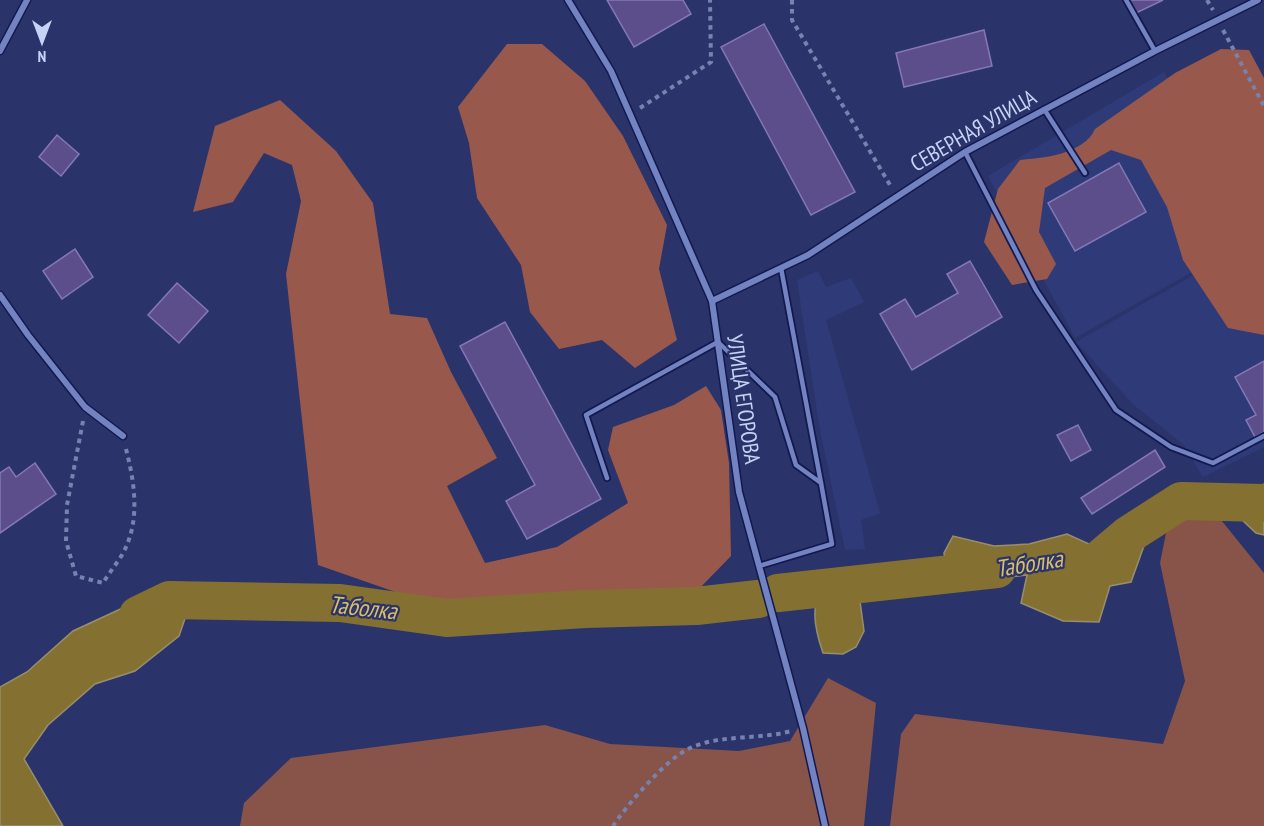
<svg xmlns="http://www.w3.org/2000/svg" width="1264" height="826" font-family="'PT Sans Narrow',sans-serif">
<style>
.built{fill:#2f3b79}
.green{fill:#885348}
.forest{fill:#98594c}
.water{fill:#847132;stroke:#988e6c;stroke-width:1.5}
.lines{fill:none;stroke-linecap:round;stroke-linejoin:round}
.river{stroke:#847132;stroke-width:38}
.building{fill:#5b4e8a;stroke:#8478b8;stroke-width:1.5}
.lane-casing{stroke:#13194e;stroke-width:8}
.street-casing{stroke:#13194e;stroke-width:9}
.path{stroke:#7882af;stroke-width:4;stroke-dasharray:4.5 4.5;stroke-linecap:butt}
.lane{stroke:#7383c1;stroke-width:4.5}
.street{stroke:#7383c1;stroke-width:6}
.labels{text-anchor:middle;stroke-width:4.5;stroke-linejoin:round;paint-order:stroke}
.street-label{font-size:22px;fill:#c8d2f4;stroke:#2a346b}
.water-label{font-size:24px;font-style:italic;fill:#dcbf64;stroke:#2a346b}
</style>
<rect width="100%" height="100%" fill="#2a346b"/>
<g class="built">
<polygon points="1164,72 1258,235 1075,338 988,176"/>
<polygon points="1264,235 1264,447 1203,477 1183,444 1135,406 1076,342"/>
<polygon points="818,271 826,287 851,278 864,302 826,320 880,513 861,520 865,549 845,550 819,424 797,280"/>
</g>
<g class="green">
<polygon points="1217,515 1264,573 1264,826 890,826 901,734 915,714 1163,744 1185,681 1160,563 1169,518"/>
<polygon points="828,678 876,703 864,826 240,826 244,803 291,758 545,725 610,744 739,751 790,741"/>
</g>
<g class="forest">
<polygon points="507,44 542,44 585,81 623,136 667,225 659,269 677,340 635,368 602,340 559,349 530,312 521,265 477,198 469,143 458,107"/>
<path d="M1221,49l28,1 15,28v257l-36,-7 -45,-68 -16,-53 -26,-47 -30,-10 -66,38 -6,44 17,32 -9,15 -35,6 -28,-43 14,-53 22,-29c24,-2 64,-6 75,-31l80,-56z"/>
<polygon points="280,100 336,151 373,203 390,314 427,318 451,372 497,458 447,486 485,563 557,547 628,503 608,450 613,427 674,405 706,386 721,410 729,463 731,556 695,593 427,603 318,565 286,274 301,201 292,165 264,153 233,202 193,212 215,126"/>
</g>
<g class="water">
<polygon points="1264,484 1264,535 1256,533 1241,519 1246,492"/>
<polygon points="1138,522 1150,529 1131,582 1110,586 1099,622 1063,621 1021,603 1027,575 969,582 947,575 944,553 953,536 994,546 1029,544 1067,534 1102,550"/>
<path d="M843,576l17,25 4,30 -8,16 -13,7 -20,-1c-10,-29 -12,-48 1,-76z"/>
<polygon points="177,591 187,600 188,610 179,636 135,671 95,684 48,725 24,759 63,826 0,826 0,687 27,672 73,631 127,606"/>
</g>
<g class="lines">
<g class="river">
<polyline points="1103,556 1128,535 1181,501 1264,503"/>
<polyline points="778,593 997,569"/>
<polyline points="138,615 169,600 340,603 447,618 585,609 696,606 758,599"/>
</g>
</g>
<g class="building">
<polygon points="607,0 683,0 691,14 634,47"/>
<polygon points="1129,0 1163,0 1136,13"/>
<polygon points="764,24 855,192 811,215 721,47"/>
<polygon points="984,30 992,66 904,87 896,53"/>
<polygon points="57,135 79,154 61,176 39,157"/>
<polygon points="1119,163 1146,212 1075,251 1048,203"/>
<polygon points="75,249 93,277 62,299 43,271"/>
<polygon points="970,261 1002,317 912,370 880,314 905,299 916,317 958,293 947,274"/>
<polygon points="177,283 208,311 179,343 148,315"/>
<polygon points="505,322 601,499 527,539 506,501 535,485 460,346"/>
<polygon points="1264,361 1264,432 1255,437 1246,420 1256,415 1235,377"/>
<polygon points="1078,425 1091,450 1071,461 1057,435"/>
<polygon points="1155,450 1165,467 1092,514 1081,498"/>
<polygon points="35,463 56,494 0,533 0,473 9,467 16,477"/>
</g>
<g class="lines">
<g class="lane-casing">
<g id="lane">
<polyline points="1126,0 1155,51"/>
<polyline points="1044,109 1085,173"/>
<polyline points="965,152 1036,290 1116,410 1171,447 1213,463 1264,436"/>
<polyline points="781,268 821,483"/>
<polyline points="607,478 586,415 718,342 775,397 796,465 821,483 832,544 759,566"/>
</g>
</g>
<g class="street-casing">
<g id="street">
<polyline points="568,0 611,71 712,301 739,492 803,728 825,826"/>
<polyline points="0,51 27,0"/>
<polyline points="0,295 28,335 85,407 123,436"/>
<polyline points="712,301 808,255 965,152 1155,51 1258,0"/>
</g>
</g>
<g class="path">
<polyline points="792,0 792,20 890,185"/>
<polyline points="1207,0 1213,10"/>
<polyline points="1223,30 1264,106"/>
<polyline points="640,108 711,62 710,0"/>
<path d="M83,421l-16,84 -1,36 10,35 27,7c7,-12 18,-24 23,-36 14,-31 8,-67 0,-98"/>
<path d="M613,826c14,-21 54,-68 77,-78 31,-14 69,-8 101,-17"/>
</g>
<use href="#lane" class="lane"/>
<use href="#street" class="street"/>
</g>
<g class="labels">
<g class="street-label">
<text transform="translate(973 130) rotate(-30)" y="8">СЕВЕРНАЯ УЛИЦА</text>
<text transform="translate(744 399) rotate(82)" y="8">УЛИЦА ЕГОРОВА</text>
</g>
<g class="water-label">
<text transform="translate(1029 564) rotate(-9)" y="8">Таболка</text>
<text transform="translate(363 608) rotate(6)" y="8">Таболка</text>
</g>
</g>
<g transform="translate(42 42) rotate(180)" stroke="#2a346b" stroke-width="4.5" paint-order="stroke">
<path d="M0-4.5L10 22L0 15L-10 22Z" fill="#c8d2f4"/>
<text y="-9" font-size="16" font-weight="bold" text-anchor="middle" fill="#c8d2f4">N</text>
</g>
</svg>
